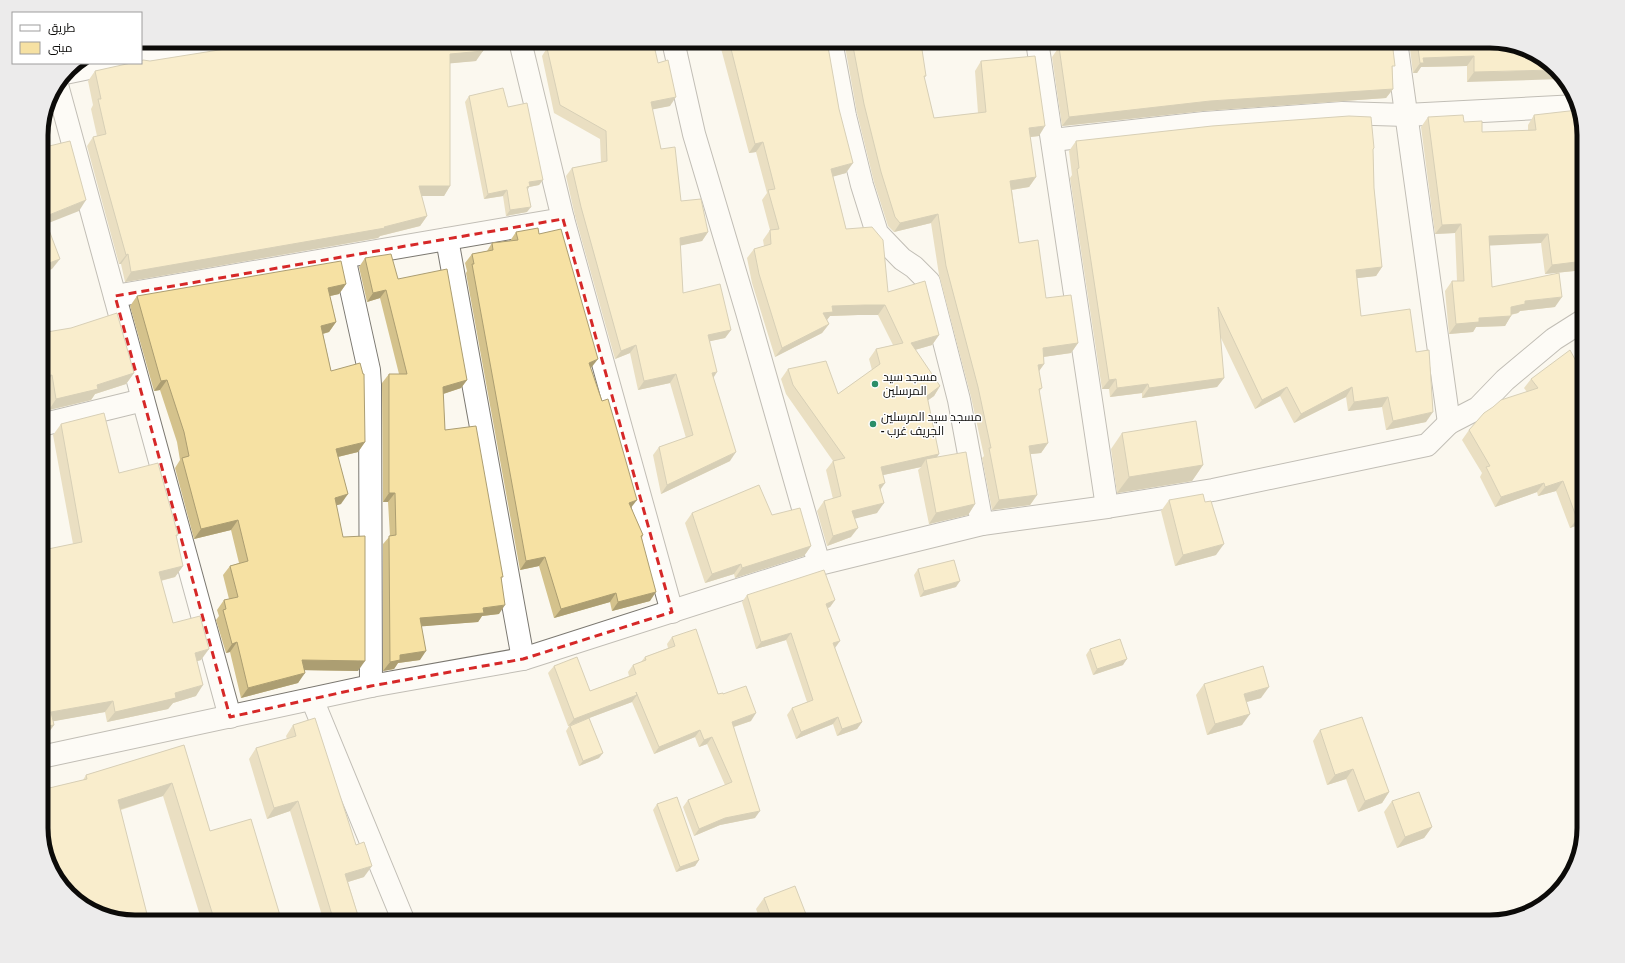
<svg xmlns="http://www.w3.org/2000/svg" width="1625" height="963" font-family="'Archivo Narrow',Cairo,sans-serif">
<style>
.lines{fill:none;stroke-linecap:round;stroke-linejoin:round}
.street-casing{stroke:#7b7871;stroke-width:24}
.street{stroke:#fff;stroke-width:22}
.wall{fill:#d4c28c}
.shaded-wall{fill:#ac9e72}
.building{fill:#f6e1a3;stroke:#ac9e72}
.marked{fill:none;stroke:#d62828;stroke-width:3;stroke-dasharray:8 5;stroke-linejoin:round}
.poi-dot{fill:#2b8e69;stroke:#fff;stroke-width:1.5}
.labels{text-anchor:middle;stroke-width:3;stroke-linejoin:round;paint-order:stroke}
.poi-label{font-size:12px;fill:#0c0b09;stroke:#fff;text-anchor:start}
.rim{fill:none;stroke:#0c0b09;stroke-width:5}
</style>
<rect width="100%" height="100%" fill="#fbf8ef"/>
<g class="lines">
<g class="street-casing">
<g id="street">
<polyline points="520,41 563,219 672,612"/>
<polyline points="673,41 694,134 747,312 819,564"/>
<polyline points="831,41 845,116 862,185 877,233 902,259 914,267 929,282 959,400 982,524"/>
<polyline points="1037,41 1107,507"/>
<polyline points="1396,41 1449,423"/>
<polyline points="141,58 257,41"/>
<polyline points="65,73 113,63"/>
<polyline points="57,85 230,717"/>
<polyline points="1053,140 1204,123 1342,113 1406,115 1577,106"/>
<polyline points="447,239 523,659"/>
<polyline points="344,257 369,370 370,385 371,686"/>
<polyline points="115,296 563,219"/>
<polyline points="41,425 143,400"/>
<polyline points="312,699 404,922"/>
<polyline points="41,757 371,686 523,659 819,564 982,524 1107,507 1213,490 1427,445 1449,423 1478,408 1505,380 1554,339 1584,320"/>
</g>
</g>
<use href="#street" class="street"/>
</g>
<g class="wall">
<polygon points="719,41 827,41 846,173 833,176 846,229 888,292 939,335 932,345 915,350 940,386 934,396 928,400 937,457 975,504 968,515 929,524 918,470 921,467 883,475 877,513 855,518 851,537 827,546 817,511 824,501 833,499 826,470 833,461 786,394 781,379 788,369 838,394 872,370 869,359 876,349 893,345 878,315 858,315 830,316 827,320 829,324 822,333 775,357 752,283 747,258 754,249 764,246 763,240 770,230 762,200 767,193 756,152 749,153"/>
<polygon points="844,41 914,41 915,44 926,76 924,78 934,118 978,113 975,71 981,61 1039,136 1030,137 1036,177 1029,187 1012,190 1019,243 1046,298 1078,343 1071,353 1043,357 1044,364 1039,371 1042,388 1039,392 1048,443 1041,453 1030,454 1037,495 1030,505 992,510 982,458 984,456 971,397 939,275 931,223 894,232 888,226 874,182 857,113"/>
<polygon points="1064,41 1392,41 1393,89 1386,98 1203,111 1062,126 1052,57 1059,47 1065,46"/>
<polygon points="1409,41 1490,41 1537,54 1467,82 1467,66 1421,67 1417,73 1413,73"/>
<polygon points="482,46 476,61 450,63 450,186 444,196 421,196 427,216 420,226 380,236 378,238 125,282 121,264 119,264 87,146 93,137 97,136 91,109 93,105 88,81 95,71 150,61 269,47"/>
<polygon points="547,48 658,63 670,106 652,109 661,149 681,201 708,232 702,241 680,245 683,293 731,330 725,338 710,341 713,378 730,461 661,494 653,455 659,447 686,438 670,383 638,390 630,353 615,359 575,216 566,176 572,168 601,162 600,139 554,113 542,56"/>
<polygon points="469,96 508,107 543,180 539,185 529,187 528,189 527,212 506,216 503,196 484,199 465,102"/>
<polygon points="1534,115 1584,270 1545,274 1541,243 1489,245 1492,287 1555,307 1520,311 1518,313 1511,315 1505,326 1476,327 1473,332 1449,334 1445,291 1452,281 1457,281 1455,233 1435,234 1421,127 1428,117 1464,122 1482,132 1528,131 1528,125"/>
<polygon points="1076,141 1374,148 1373,150 1374,188 1382,267 1376,276 1357,278 1361,316 1426,422 1386,430 1382,407 1348,411 1346,397 1294,423 1280,396 1255,409 1220,336 1224,378 1217,387 1142,398 1142,393 1110,397 1109,389 1102,389 1070,178 1072,175 1069,151"/>
<polygon points="516,232 539,234 591,368 591,369 631,508 643,535 642,538 650,601 612,611 610,602 554,618 539,566 520,570 466,273 467,271 465,263 472,254 487,251 492,243 510,241"/>
<polygon points="365,258 398,279 467,380 461,388 443,394 445,430 502,579 499,614 482,616 478,622 422,626 420,660 398,663 394,669 383,671 383,544 390,536 388,502 383,502 382,383 389,374 399,374 380,298 367,302 359,267"/>
<polygon points="346,284 339,294 330,296 336,322 329,332 323,334 331,371 365,442 358,452 338,457 341,504 336,505 358,671 305,670 298,683 241,698 230,652 226,653 216,620 219,616 217,610 224,600 229,599 223,575 230,566 239,563 231,530 194,539 175,468 180,460 177,442 160,390 154,391 130,306 137,296"/>
<polygon points="41,333 134,373 126,384 95,394 91,400 49,410 44,386 41,386"/>
<polygon points="1584,376 1584,523 1570,528 1556,491 1538,496 1537,492 1495,507 1480,477 1482,473 1462,440 1469,430 1527,392 1524,388 1531,379"/>
<polygon points="61,424 119,473 178,535 176,537 183,566 175,577 161,581 173,623 201,660 197,661 196,696 173,703 168,709 107,722 105,712 53,721 54,725 46,736 41,737 41,518 48,549 73,544 53,435"/>
<polygon points="1122,433 1203,465 1192,481 1117,493 1111,449"/>
<polygon points="1169,500 1205,502 1216,555 1175,566 1161,511"/>
<polygon points="692,513 772,515 811,546 804,556 735,578 734,574 705,583 685,523"/>
<polygon points="918,569 956,587 920,597 914,575"/>
<polygon points="747,595 835,600 830,607 828,608 835,648 862,722 857,729 837,736 833,724 796,739 787,715 792,708 807,702 786,640 756,649 742,602"/>
<polygon points="672,637 718,694 723,694 751,721 734,727 755,818 720,825 694,836 683,807 688,800 725,785 707,744 699,747 695,737 654,754 632,702 589,718 599,758 579,766 566,731 569,726 568,726 548,673 554,666 590,691 629,676 628,672 633,665 641,662 645,657 668,648 667,644"/>
<polygon points="1090,649 1123,665 1093,675 1086,655"/>
<polygon points="1204,684 1261,698 1246,702 1242,725 1207,735 1196,695"/>
<polygon points="293,725 364,877 348,882 360,922 324,922 290,811 267,819 249,759 256,748 287,739 286,736"/>
<polygon points="1320,730 1389,792 1382,803 1358,812 1346,779 1327,785 1313,741"/>
<polygon points="184,745 210,831 282,922 202,922 163,796 121,810 54,875 41,834 41,790 83,780 86,775"/>
<polygon points="1392,801 1432,827 1424,838 1397,848 1384,812"/>
<polygon points="657,804 699,860 695,866 676,872 653,810"/>
<polygon points="764,898 809,922 761,922 756,909"/>
</g>
<g class="shaded-wall">
<polygon points="153,41 172,41 151,44"/>
<polygon points="485,41 478,51 483,51 476,61 444,64 450,54 481,42"/>
<polygon points="1474,56 1467,66 1421,67 1417,73 1413,73 1420,63 1423,58"/>
<polygon points="1553,70 1562,79 1467,82 1474,72"/>
<polygon points="1393,89 1386,98 1203,111 1062,126 1069,117 1210,101"/>
<polygon points="676,97 670,106 645,111 651,102"/>
<polygon points="1045,126 1039,136 1022,138 1029,128"/>
<polygon points="763,142 756,152 749,153 755,144"/>
<polygon points="853,163 846,173 825,179 831,169"/>
<polygon points="1036,177 1029,187 1004,191 1010,181"/>
<polygon points="543,180 539,185 529,187 526,192 529,182"/>
<polygon points="419,186 450,186 444,196 412,196"/>
<polygon points="507,190 503,196 484,199 488,194"/>
<polygon points="86,200 79,211 41,226 44,217"/>
<polygon points="531,207 527,212 506,216 510,210"/>
<polygon points="938,214 931,223 894,232 900,223"/>
<polygon points="427,216 420,226 380,236 378,238 125,282 131,272 384,227"/>
<polygon points="1461,224 1455,233 1435,234 1442,225"/>
<polygon points="708,232 702,241 674,247 680,238"/>
<polygon points="1548,234 1541,243 1482,246 1489,236"/>
<polygon points="128,254 121,264 119,264 126,255"/>
<polygon points="60,259 52,269 41,274 41,266"/>
<polygon points="1584,261 1584,270 1545,274 1552,265"/>
<polygon points="1382,267 1376,276 1349,279 1356,270"/>
<polygon points="346,284 339,294 321,298 328,288"/>
<polygon points="386,290 380,298 367,302 373,293"/>
<polygon points="1562,297 1555,307 1520,311 1518,313 1504,316 1511,307 1525,301"/>
<polygon points="865,305 885,305 878,315 858,315 830,316 826,321 823,313 832,306"/>
<polygon points="1511,316 1505,326 1476,327 1473,332 1449,334 1456,324 1479,318"/>
<polygon points="336,322 329,332 314,336 321,326"/>
<polygon points="829,324 822,333 775,357 782,348"/>
<polygon points="731,330 725,338 702,343 708,335"/>
<polygon points="939,335 932,345 904,353 911,343"/>
<polygon points="1078,343 1071,353 1036,358 1043,348"/>
<polygon points="636,345 630,353 615,359 621,351"/>
<polygon points="598,359 591,368 582,372 589,363"/>
<polygon points="1044,364 1037,374 1038,365"/>
<polygon points="717,372 712,380 712,373"/>
<polygon points="134,373 126,384 95,394 91,400 49,410 56,399 97,385"/>
<polygon points="676,374 670,383 638,390 644,381"/>
<polygon points="52,375 44,386 41,386 41,377"/>
<polygon points="1224,378 1217,387 1142,398 1149,388"/>
<polygon points="1116,379 1109,389 1102,389 1109,380"/>
<polygon points="167,380 160,390 154,391 161,381"/>
<polygon points="467,380 461,388 437,396 443,387"/>
<polygon points="1148,384 1142,393 1110,397 1117,388"/>
<polygon points="940,386 934,396 920,406 927,396"/>
<polygon points="1287,387 1280,396 1255,409 1262,400"/>
<polygon points="1352,387 1346,397 1294,423 1301,414"/>
<polygon points="1388,397 1382,407 1348,411 1354,402"/>
<polygon points="1433,412 1426,422 1386,430 1393,421"/>
<polygon points="365,442 358,452 329,459 336,449"/>
<polygon points="1048,443 1041,453 1022,455 1029,446"/>
<polygon points="736,452 730,461 661,494 667,485"/>
<polygon points="939,454 933,464 926,459 921,467 874,477 881,467"/>
<polygon points="1203,465 1192,481 1117,493 1129,477"/>
<polygon points="1563,481 1556,491 1538,496 1545,487"/>
<polygon points="885,483 878,493 879,485"/>
<polygon points="1544,483 1537,492 1495,507 1501,497"/>
<polygon points="389,493 395,493 388,502 383,502"/>
<polygon points="348,494 341,504 328,508 335,498"/>
<polygon points="1037,495 1030,505 992,510 999,500"/>
<polygon points="637,500 630,509 629,503"/>
<polygon points="884,503 877,513 846,521 852,511"/>
<polygon points="975,504 968,515 929,524 936,513"/>
<polygon points="1584,516 1584,523 1570,528 1577,519"/>
<polygon points="238,520 231,530 194,539 201,529"/>
<polygon points="858,528 851,537 827,546 833,536"/>
<polygon points="1224,544 1216,555 1175,566 1183,555"/>
<polygon points="811,546 804,556 735,578 742,568"/>
<polygon points="545,557 539,566 520,570 526,561"/>
<polygon points="741,564 734,574 705,583 712,574"/>
<polygon points="183,566 175,577 151,583 159,572"/>
<polygon points="960,581 956,587 920,597 924,591"/>
<polygon points="656,592 650,601 612,611 618,602"/>
<polygon points="616,593 610,602 554,618 561,609"/>
<polygon points="835,600 830,607 821,611 826,604"/>
<polygon points="505,605 499,614 482,616 478,622 414,627 420,618"/>
<polygon points="791,633 786,640 756,649 761,642"/>
<polygon points="840,641 835,648 833,643"/>
<polygon points="237,642 230,652 226,653 232,644"/>
<polygon points="209,649 201,660 187,664 195,653"/>
<polygon points="426,651 420,660 398,663 394,669 383,671 390,662 400,655"/>
<polygon points="1127,659 1123,665 1093,675 1097,669"/>
<polygon points="302,660 365,661 358,671 295,670"/>
<polygon points="305,673 298,683 241,698 248,688"/>
<polygon points="203,685 196,696 173,703 168,709 107,722 115,712 175,693"/>
<polygon points="1269,687 1261,698 1236,705 1244,694"/>
<polygon points="637,695 632,702 568,726 574,719"/>
<polygon points="113,701 105,712 44,723 51,712"/>
<polygon points="756,713 751,721 727,729 732,722"/>
<polygon points="1250,714 1242,725 1207,735 1215,724"/>
<polygon points="838,717 833,724 796,739 801,732"/>
<polygon points="862,722 857,729 837,736 842,729"/>
<polygon points="54,725 46,736 41,737 41,727"/>
<polygon points="700,730 695,737 654,754 659,747"/>
<polygon points="712,737 707,744 699,747 704,740"/>
<polygon points="603,753 599,758 579,766 583,761"/>
<polygon points="1353,769 1346,779 1327,785 1335,775"/>
<polygon points="172,783 163,796 109,813 118,800"/>
<polygon points="1389,792 1382,803 1358,812 1365,801"/>
<polygon points="298,801 290,811 267,819 274,808"/>
<polygon points="760,811 755,818 720,825 694,836 699,829 725,818"/>
<polygon points="1432,827 1424,838 1397,848 1405,837"/>
<polygon points="699,860 695,866 676,872 680,867"/>
<polygon points="372,866 364,877 338,885 345,874"/>
</g>
<g class="building">
<polygon points="290,41 485,41 481,42 483,51 450,54 450,186 419,186 427,216 384,227 385,228 131,272 128,254 126,255 93,137 106,134 98,99 101,99 95,71 131,63 141,63 141,61 143,60 150,61 269,42 269,47"/>
<polygon points="576,41 653,41 658,63 668,60 676,97 651,102 661,149 675,147 681,201 701,199 708,232 680,238 683,293 720,284 731,330 708,335 717,372 712,373 736,452 667,485 659,447 693,435 676,374 644,381 636,345 621,351 581,207 572,168 607,161 606,131 560,105 547,48"/>
<polygon points="729,41 827,41 839,109 853,163 831,169 846,229 872,227 883,240 888,292 925,281 939,335 911,343 940,386 927,396 939,454 881,467 885,483 879,485 884,503 852,511 858,528 833,536 824,501 841,496 833,461 845,458 793,385 788,369 826,361 838,394 880,364 876,349 903,343 885,305 865,305 832,306 833,312 823,313 829,324 782,348 759,274 754,249 771,244 770,230 779,229 768,190 775,189 763,142 755,144"/>
<polygon points="852,41 914,41 915,44 921,43 926,76 924,76 934,118 986,112 981,61 1035,56 1045,126 1029,128 1036,177 1010,181 1019,243 1038,240 1046,298 1071,295 1078,343 1043,348 1044,364 1038,365 1042,388 1039,389 1048,443 1029,446 1037,495 999,500 989,448 991,448 978,387 946,266 938,214 900,223 895,217 881,172 864,104"/>
<polygon points="1072,41 1392,41 1395,66 1392,66 1393,89 1210,101 1069,117 1059,47 1073,44"/>
<polygon points="1417,41 1490,41 1537,54 1553,70 1474,72 1474,56 1423,58 1424,63 1420,63"/>
<polygon points="503,88 508,107 527,103 543,180 529,182 530,186 527,187 531,207 510,210 507,190 488,194 469,96"/>
<polygon points="1578,110 1584,129 1584,261 1552,265 1548,234 1489,236 1492,287 1559,273 1562,297 1525,301 1525,304 1511,307 1511,316 1479,318 1479,322 1456,324 1452,281 1464,281 1461,224 1442,225 1428,117 1463,115 1464,122 1482,121 1482,132 1536,130 1534,115"/>
<polygon points="1349,116 1371,117 1374,148 1373,149 1374,188 1382,267 1356,270 1361,316 1410,309 1416,352 1429,350 1433,412 1393,421 1388,397 1354,402 1352,387 1301,414 1287,387 1262,400 1218,307 1224,378 1149,388 1148,384 1117,388 1116,379 1109,380 1077,169 1079,168 1076,141 1212,126"/>
<polygon points="70,141 86,200 44,217 60,259 41,266 41,148"/>
<polygon points="538,228 539,234 561,229 598,359 589,363 602,401 608,399 615,423 637,500 629,503 643,535 641,536 656,592 618,602 616,593 561,609 545,557 526,561 472,264 474,264 472,254 493,250 492,243 518,240 516,232"/>
<polygon points="391,254 398,279 447,269 467,380 443,387 445,430 476,426 503,577 501,577 505,605 483,608 484,613 420,618 426,651 400,655 400,660 390,662 389,536 396,535 395,493 389,493 389,374 407,374 386,290 373,293 365,258"/>
<polygon points="341,261 346,284 328,288 336,322 321,326 331,371 360,363 363,374 364,374 365,442 336,449 348,494 335,498 343,537 365,536 365,661 302,660 305,673 248,688 237,642 232,644 223,610 226,609 224,600 238,597 230,566 248,561 238,520 201,529 182,458 189,456 184,432 167,380 161,381 137,296"/>
<polygon points="117,313 134,373 97,385 98,389 56,399 52,375 41,377 41,333 71,328"/>
<polygon points="1570,350 1584,376 1584,395 1582,396 1584,402 1584,516 1577,519 1563,481 1545,487 1544,483 1501,497 1486,467 1490,466 1469,430 1484,413 1493,407 1501,400 1538,388 1531,379"/>
<polygon points="104,413 119,473 158,463 178,535 176,535 183,566 159,572 173,623 200,616 209,649 195,653 203,685 175,693 176,698 115,712 113,701 51,712 54,725 41,727 41,518 48,549 82,542 61,424"/>
<polygon points="1196,421 1203,465 1129,477 1122,433"/>
<polygon points="966,452 975,504 936,513 926,459"/>
<polygon points="759,485 772,515 800,508 811,546 742,568 741,564 712,574 692,513"/>
<polygon points="1203,494 1205,502 1211,501 1224,544 1183,555 1169,500"/>
<polygon points="954,560 960,581 924,591 918,569"/>
<polygon points="824,570 835,600 826,604 840,641 833,643 862,722 842,729 838,717 801,732 792,708 813,700 791,633 761,642 747,595"/>
<polygon points="696,629 718,694 723,693 723,694 746,686 756,713 732,722 760,811 725,818 699,829 688,800 732,782 712,737 704,740 700,730 659,747 636,692 637,695 574,719 554,666 577,657 590,691 636,674 633,665 646,660 645,657 675,646 672,637"/>
<polygon points="1120,639 1127,659 1097,669 1090,649"/>
<polygon points="1263,666 1269,687 1244,694 1250,714 1215,724 1204,684"/>
<polygon points="1362,717 1389,792 1365,801 1353,769 1335,775 1320,730"/>
<polygon points="315,718 356,845 364,842 372,866 345,874 360,922 334,922 298,801 274,808 256,748 296,736 293,725"/>
<polygon points="589,718 603,753 583,761 570,726"/>
<polygon points="184,745 210,831 251,819 282,922 215,922 172,783 118,800 149,922 135,922 88,909 54,875 41,828 41,790 87,779 86,775"/>
<polygon points="1419,792 1432,827 1405,837 1392,801"/>
<polygon points="677,797 699,860 680,867 657,804"/>
<polygon points="795,886 809,922 773,922 764,898"/>
</g>
<path d="M0 0H1625V963H0ZM563,219l109,393 -149,47 -152,27 -141,31 -115,-421z" fill="#fbf8ef" fill-opacity=".55" fill-rule="evenodd"/>
<path class="marked" d="M563,219l109,393 -149,47 -152,27 -141,31 -115,-421z"/>
<g class="poi-dot">
<circle cx="875" cy="384" r="4"/>
<circle cx="873" cy="424" r="4"/>
</g>
<g class="labels">
<g class="poi-label">
<text x="883" y="381">مسجد سيد<tspan x="883" dy="14">المرسلين</tspan></text>
<text x="881" y="421">مسجد سيد المرسلين<tspan x="881" dy="14">- الجريف غرب</tspan></text>
</g>
</g>
<path d="M0 0H1625V963H0ZM135 48H1490A87 87 0 0 1 1577 135V828A87 87 0 0 1 1490 915H135A87 87 0 0 1 48 828V135A87 87 0 0 1 135 48Z" fill="#ecebeb" fill-rule="evenodd"/>
<path class="rim" d="M135 48H1490A87 87 0 0 1 1577 135V828A87 87 0 0 1 1490 915H135A87 87 0 0 1 48 828V135A87 87 0 0 1 135 48Z"/>
<rect x="12" y="12" width="130" height="52" fill="#ffffff" stroke="#9e9d9d"/>
<rect x="20" y="25" width="20" height="6" fill="#ffffff" stroke="#9e9d9d"/>
<text x="48" y="32" font-size="12" fill="#0c0b09">طريق</text>
<rect x="20" y="42" width="20" height="12" fill="#f6e1a3" stroke="#9e9d9d"/>
<text x="48" y="52" font-size="12" fill="#0c0b09">مبنى</text>
</svg>
